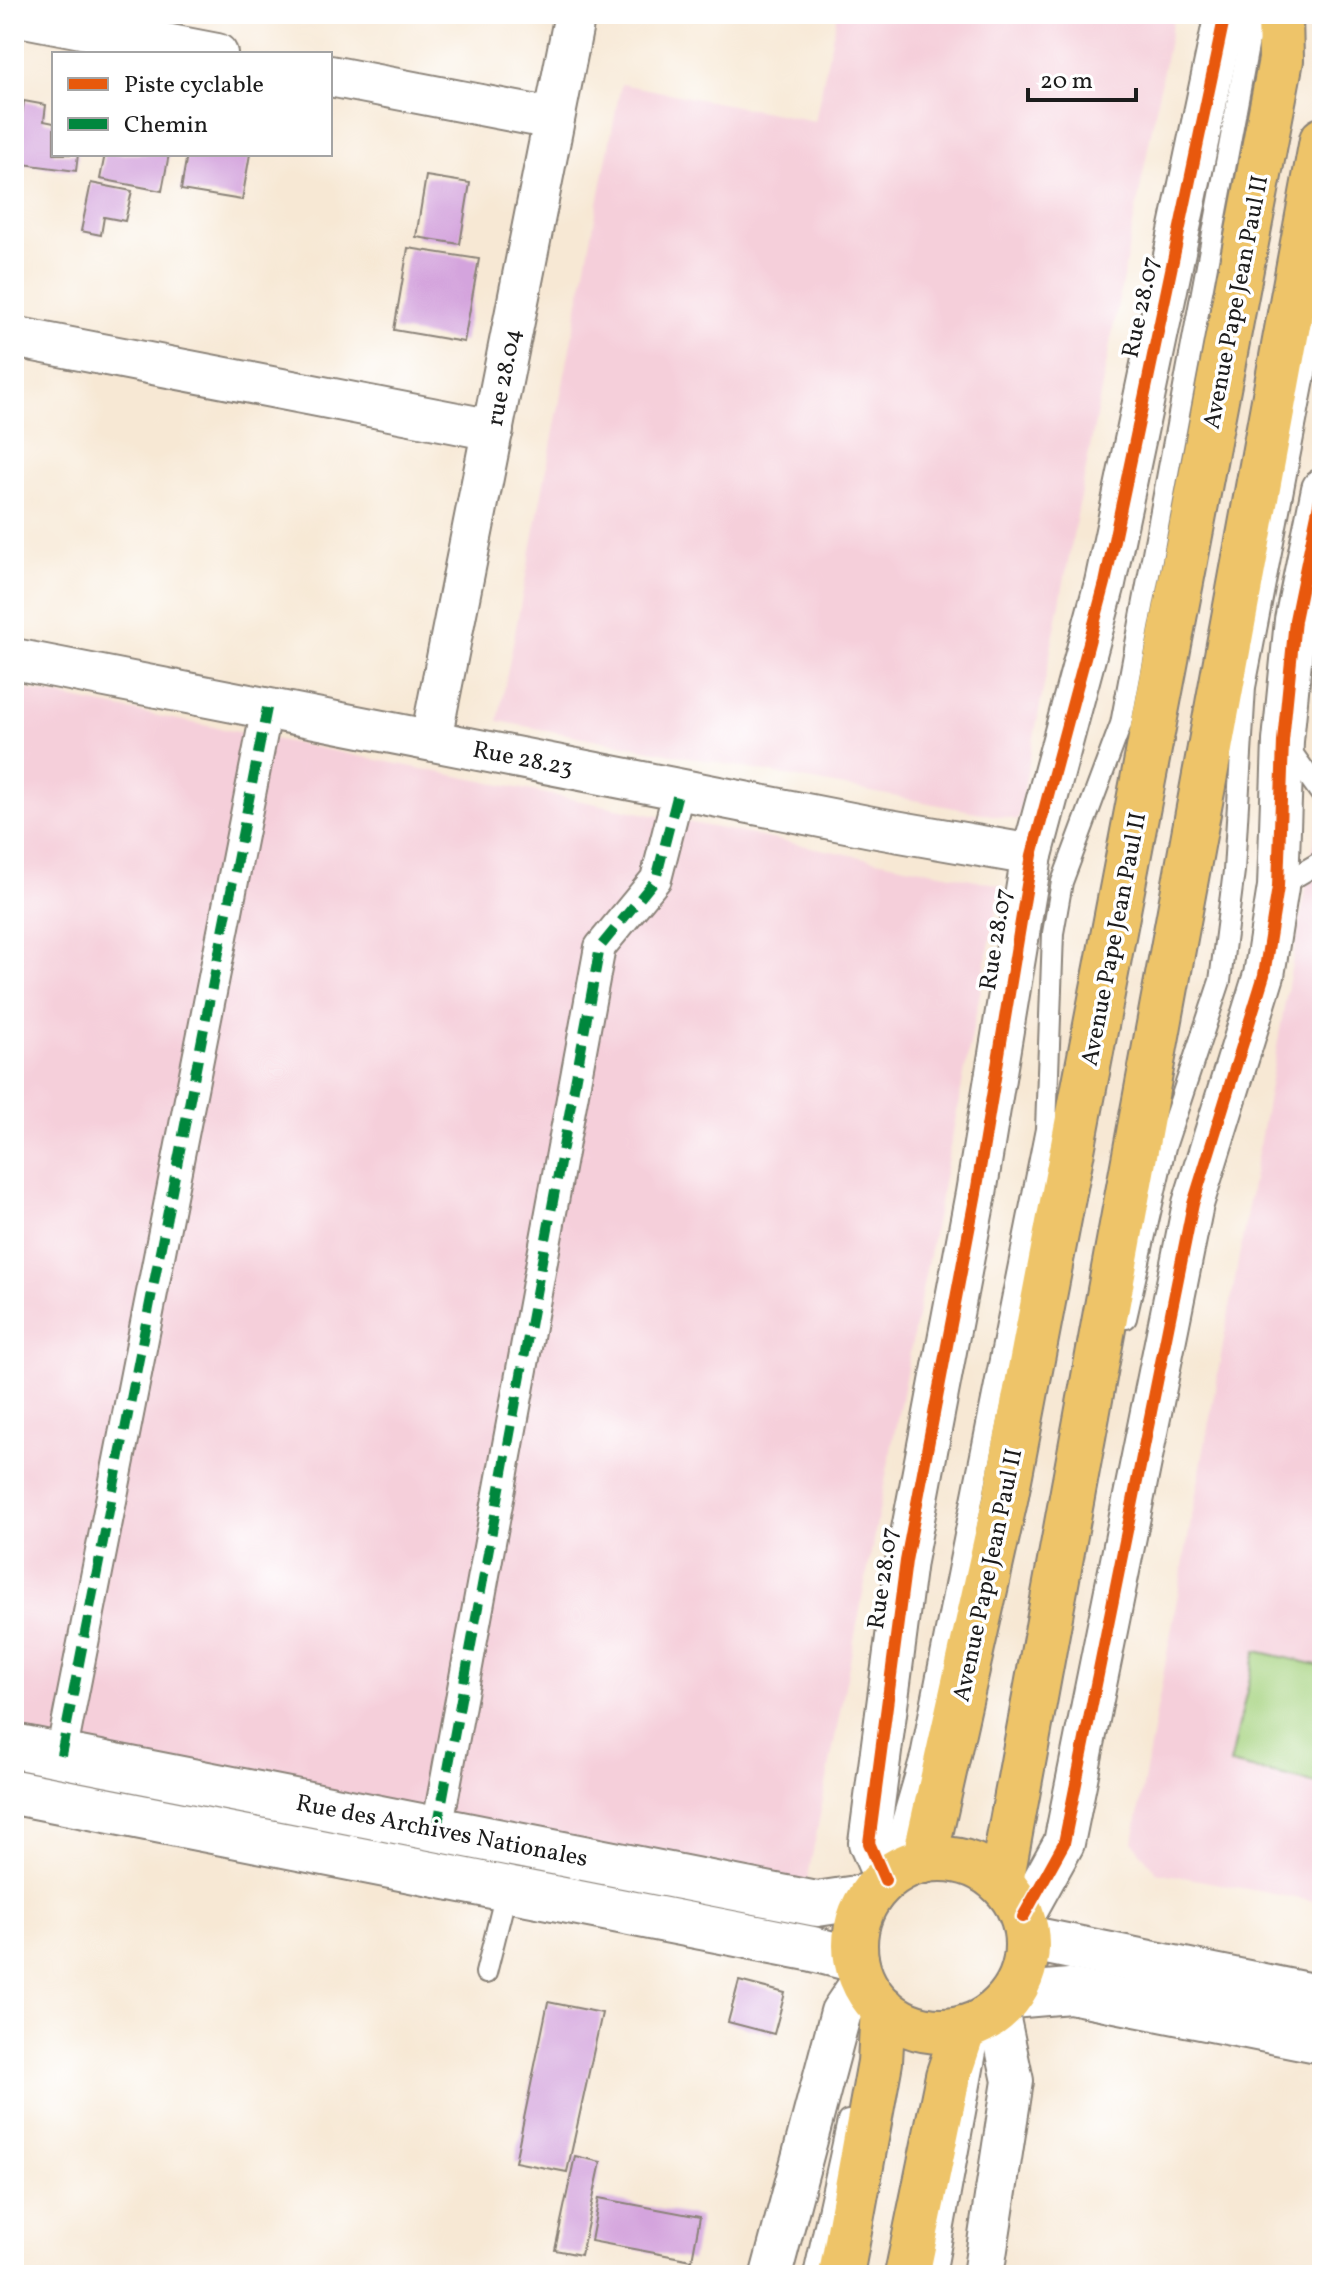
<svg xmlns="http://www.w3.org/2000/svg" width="1336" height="2289" font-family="Vollkorn,serif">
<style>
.built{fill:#f5cfda}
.green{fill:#a6d380;stroke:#61784e;stroke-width:2}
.building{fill:#d4a4dd}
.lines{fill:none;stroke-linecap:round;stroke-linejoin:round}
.service-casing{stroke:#8a8278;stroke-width:24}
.pedestrian-casing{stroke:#8a8278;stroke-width:34}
.minor-casing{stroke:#8a8278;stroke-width:44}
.tertiary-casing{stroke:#8a8278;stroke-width:48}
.trunk-casing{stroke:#8a8278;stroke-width:48}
.service{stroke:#fff;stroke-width:20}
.pedestrian{stroke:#fff;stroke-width:30}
.minor{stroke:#fff;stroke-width:40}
.tertiary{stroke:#fff;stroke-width:44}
.trunk{stroke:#eec469;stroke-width:44}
.quiet{stroke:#00873e;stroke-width:10;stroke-dasharray:20 10;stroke-linecap:butt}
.cycleway-casing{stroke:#fff;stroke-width:17}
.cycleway{stroke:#e8590c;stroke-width:12}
.labels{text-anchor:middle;stroke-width:7;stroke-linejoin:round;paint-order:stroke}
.street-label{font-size:24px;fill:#1c1c1c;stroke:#fff}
</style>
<rect width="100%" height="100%" fill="#fff"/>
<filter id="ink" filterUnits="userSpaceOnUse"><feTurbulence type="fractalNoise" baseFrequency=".0125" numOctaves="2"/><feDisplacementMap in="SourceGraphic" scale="16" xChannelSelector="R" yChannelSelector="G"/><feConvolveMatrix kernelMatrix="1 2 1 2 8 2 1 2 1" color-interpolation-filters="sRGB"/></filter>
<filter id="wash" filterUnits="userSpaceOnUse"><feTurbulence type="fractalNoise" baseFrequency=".006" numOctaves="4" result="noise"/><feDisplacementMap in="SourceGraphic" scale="32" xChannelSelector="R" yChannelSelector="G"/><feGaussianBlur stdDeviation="1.8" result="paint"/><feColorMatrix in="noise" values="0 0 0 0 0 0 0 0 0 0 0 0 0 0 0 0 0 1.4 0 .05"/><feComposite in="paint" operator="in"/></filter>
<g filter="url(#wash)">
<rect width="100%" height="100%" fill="#f7e8d4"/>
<g class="built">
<polygon points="837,14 1174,14 1018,820 498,721 621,84 815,121"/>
<polygon points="14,687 1001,885 806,1887 14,1731"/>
<polygon points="1322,798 1322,1903 1156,1872 1133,1842"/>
</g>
<polygon class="green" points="1256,1651 1322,1666 1322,1785 1230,1764"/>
<g id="blocks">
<g class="building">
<polygon points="24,101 46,105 44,121 54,123 54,154 78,154 76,171 15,163"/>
<polygon points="105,154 169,154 162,191 100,179"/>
<polygon points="187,154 250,154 242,200 181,190"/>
<polygon points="426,176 470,183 460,244 416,237"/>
<polygon points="91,183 132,191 125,221 104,217 101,235 81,231"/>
<polygon points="408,248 479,259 464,342 394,330"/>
<polygon points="739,1981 785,1993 774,2034 728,2022"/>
<polygon points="548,2002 602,2013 567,2172 515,2162"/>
<polygon points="575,2156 601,2162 581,2255 555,2250"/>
<polygon points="599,2198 700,2217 692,2260 591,2241"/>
</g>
</g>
</g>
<g filter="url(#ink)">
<use href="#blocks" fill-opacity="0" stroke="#8a8278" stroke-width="2"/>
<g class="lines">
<g class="service-casing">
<g id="service">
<polyline points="1287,746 1322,795"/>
<polyline points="1278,887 1322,861"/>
<polyline points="1126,1318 1165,1147 1220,981 1234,871 1245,687 1322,286"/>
<polyline points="887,1873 921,1756 1046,1129 1053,933 1062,882 1121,724 1254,14"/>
<polyline points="486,1973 507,1889"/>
<polyline points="814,2275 848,2121"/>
<polyline points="935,2275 977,2047"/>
</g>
</g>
<g class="pedestrian-casing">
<g id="pedestrian">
<polyline points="61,1755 267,708"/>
<polyline points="437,1829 600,947 656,879 679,789"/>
</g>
</g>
<g class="minor-casing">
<g id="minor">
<polyline points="14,15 217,54"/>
<polyline points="330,76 553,119"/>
<polyline points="14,337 493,430"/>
<polyline points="14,659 872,827 1032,855"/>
<polyline points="431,739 575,14"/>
<polyline points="885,1880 869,1843 906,1561 976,1193 1032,855 1105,583 1225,14"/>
<polyline points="1023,1917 1064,1843 1193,1204 1264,975 1278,887 1283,741 1295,620 1322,489"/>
<polyline points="771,2275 841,2012 862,1981"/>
<polyline points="983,2275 1013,2081 998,2010"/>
</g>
</g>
<g class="tertiary-casing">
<g id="tertiary">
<polyline points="14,1746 817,1904 870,1896"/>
<polyline points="14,1792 813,1949 856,1960"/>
<polyline points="1027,1938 1322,1998"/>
<polyline points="1011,1996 1070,1991 1322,2041"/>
</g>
</g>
<g class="trunk-casing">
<g id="trunk">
<circle cx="941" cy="1945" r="86"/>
<polyline points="924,1861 1005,1500 1281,60 1280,14"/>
<polyline points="1001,1882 1322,140"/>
<polyline points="841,2275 880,2062 883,2008"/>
<polyline points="907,2275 948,2076 964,2028"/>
</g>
</g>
<use href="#service" class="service"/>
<use href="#pedestrian" class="pedestrian"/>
<use href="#minor" class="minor"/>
<use href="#tertiary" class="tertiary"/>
<use href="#trunk" class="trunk"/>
<g class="quiet">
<polyline points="61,1755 267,708"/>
<polyline points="437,1829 600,947 656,879 679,789"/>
</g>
<g class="cycleway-casing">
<g id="cycleway">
<polyline points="885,1880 869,1843 906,1561 976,1193 1032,855 1105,583 1225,14"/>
<polyline points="1023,1917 1064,1843 1193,1204 1264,975 1278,887 1283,741 1295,620 1322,489"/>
</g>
</g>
<use href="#cycleway" class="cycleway"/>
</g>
</g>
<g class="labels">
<g class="street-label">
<text transform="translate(1235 302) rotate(-79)" y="8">Avenue Pape Jean Paul II</text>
<text transform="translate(1140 307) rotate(-78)" y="8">Rue 28.07</text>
<text transform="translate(503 377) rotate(-79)" y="8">rue 28.04</text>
<text transform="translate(523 758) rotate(11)" y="8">Rue 28.23</text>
<text transform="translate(995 939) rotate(-81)" y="8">Rue 28.07</text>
<text transform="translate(1113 939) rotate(-79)" y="8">Avenue Pape Jean Paul II</text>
<text transform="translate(987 1575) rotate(-78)" y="8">Avenue Pape Jean Paul II</text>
<text transform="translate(882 1578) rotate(-82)" y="8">Rue 28.07</text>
<text transform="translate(442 1830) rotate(11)" y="8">Rue des Archives Nationales</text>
</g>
</g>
<rect width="1336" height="2289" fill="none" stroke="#fff" stroke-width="48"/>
<rect x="52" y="52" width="280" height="104" fill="#ffffff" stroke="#a4a4a4" stroke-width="2"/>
<rect x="68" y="78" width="40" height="12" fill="#e8590c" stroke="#a4a4a4" stroke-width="2"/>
<text x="124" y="92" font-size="24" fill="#1c1c1c">Piste cyclable</text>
<rect x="68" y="118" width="40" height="12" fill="#00873e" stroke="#a4a4a4" stroke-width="2"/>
<text x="124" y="132" font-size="24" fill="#1c1c1c">Chemin</text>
<path d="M1028 88v12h108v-12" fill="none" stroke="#1c1c1c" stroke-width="4"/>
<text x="1040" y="88" font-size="24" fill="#1c1c1c" stroke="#ffffff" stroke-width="6" paint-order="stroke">20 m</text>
</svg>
